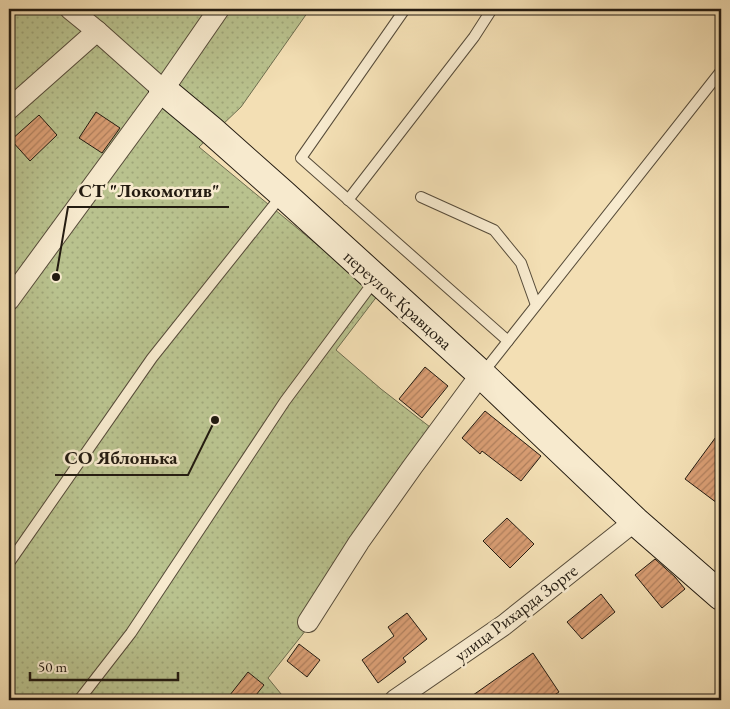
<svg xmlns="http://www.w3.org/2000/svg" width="730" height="709" font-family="'EB Garamond',serif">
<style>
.grass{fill:url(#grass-dots);stroke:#6e6e50}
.building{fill:url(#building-hatch);stroke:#231b11}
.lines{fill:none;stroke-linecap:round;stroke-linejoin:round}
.lane-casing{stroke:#574c3a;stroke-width:12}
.street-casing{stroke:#574c3a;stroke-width:22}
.secondary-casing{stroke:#231b11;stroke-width:30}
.lane{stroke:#f7eace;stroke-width:10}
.street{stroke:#f7eace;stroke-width:20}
.secondary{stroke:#f7eace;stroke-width:28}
.labels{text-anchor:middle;stroke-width:5;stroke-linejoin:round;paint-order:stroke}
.street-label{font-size:18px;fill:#231b11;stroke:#f7eace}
.leader{fill:none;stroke:#231b11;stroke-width:2}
.callout-dot{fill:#231b11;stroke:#f7eace;stroke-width:2}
.callout-label{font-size:19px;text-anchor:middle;font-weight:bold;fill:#231b11;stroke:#f7eace;stroke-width:5;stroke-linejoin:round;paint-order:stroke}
</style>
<defs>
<pattern id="grass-dots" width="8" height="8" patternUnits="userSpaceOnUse" patternTransform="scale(1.25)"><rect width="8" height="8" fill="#b9c28e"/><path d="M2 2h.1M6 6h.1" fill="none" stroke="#9fa679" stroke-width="1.8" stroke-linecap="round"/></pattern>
<pattern id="building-hatch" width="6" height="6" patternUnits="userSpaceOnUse" patternTransform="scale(1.25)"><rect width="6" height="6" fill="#d89d73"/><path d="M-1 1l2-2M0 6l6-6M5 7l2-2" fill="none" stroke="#af7f5d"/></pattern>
</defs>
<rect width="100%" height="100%" fill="#f3dfb4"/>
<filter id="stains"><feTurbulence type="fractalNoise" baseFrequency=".004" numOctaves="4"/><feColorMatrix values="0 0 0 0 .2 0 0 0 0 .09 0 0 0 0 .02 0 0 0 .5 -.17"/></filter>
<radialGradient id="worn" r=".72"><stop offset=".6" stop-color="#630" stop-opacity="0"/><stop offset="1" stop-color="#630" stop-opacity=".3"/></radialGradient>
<polygon class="grass" points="9,9 310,9 241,107 199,147 378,295 336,350 381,389 439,434 310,625 268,678 286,700 9,700"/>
<g class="building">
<polygon points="96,112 120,128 102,153 79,138"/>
<polygon points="39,115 57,135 30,161 11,140"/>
<polygon points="425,367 448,386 422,418 399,399"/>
<polygon points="485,411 541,456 521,481 482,451 480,454 462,438"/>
<polygon points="721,430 721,506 685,479"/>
<polygon points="507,518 534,544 510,568 483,541"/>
<polygon points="655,559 675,577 685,589 662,608 635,575"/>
<polygon points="601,594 615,612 582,639 567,622"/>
<polygon points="407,613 427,639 403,658 406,662 378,683 362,660 394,636 388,627"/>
<polygon points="299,644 320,660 307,677 287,661"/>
<polygon points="533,653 559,692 547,700 466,700"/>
<polygon points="248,672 264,685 252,700 226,700"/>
</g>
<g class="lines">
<g class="lane-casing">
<g id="lane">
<polyline points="405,9 301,158 508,341"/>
<polyline points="421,197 494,230 521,263 536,305"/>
<polyline points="348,200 474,37 492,9"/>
<polyline points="482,374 721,71"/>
<polyline points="9,563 152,358 282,195"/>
<polyline points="79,700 131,633 285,401 375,280"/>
</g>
</g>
<g class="street-casing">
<g id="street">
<polyline points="70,9 97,31 163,90"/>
<polyline points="9,109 97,31"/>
<polyline points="9,300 163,90 219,9"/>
<polyline points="308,622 359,542 413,466 481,374"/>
<polyline points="395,700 504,625 635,521"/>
</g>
</g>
<g class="secondary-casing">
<polyline id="secondary" points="163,90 211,130 283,194 481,374 635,521 721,596"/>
</g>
<use href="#lane" class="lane"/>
<use href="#street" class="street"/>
<use href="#secondary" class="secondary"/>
</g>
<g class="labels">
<g class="street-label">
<text transform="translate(398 300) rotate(42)" y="6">переулок Кравцова</text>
<text transform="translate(516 613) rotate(-37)" y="6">улица Рихарда Зорге</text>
</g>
</g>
<path class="leader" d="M56 277L68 207H229M215 420L188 475H55"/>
<g class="callout-dot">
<circle cx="56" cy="277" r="5"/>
<circle cx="215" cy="420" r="5"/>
</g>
<g class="callout-label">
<text x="149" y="197">СТ "Локомотив"</text>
<text x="121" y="464">СО Яблонька</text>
</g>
<rect width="730" height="709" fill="none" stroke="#f3dfb4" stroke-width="30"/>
<rect x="10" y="10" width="710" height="689" fill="none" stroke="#231b11" stroke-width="2.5"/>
<rect x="15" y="15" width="700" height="679" fill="none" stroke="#231b11"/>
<path d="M30 672v8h148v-8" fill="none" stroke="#231b11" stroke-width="2.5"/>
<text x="38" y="672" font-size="15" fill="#231b11" stroke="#f7eace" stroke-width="4" paint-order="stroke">50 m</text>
<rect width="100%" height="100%" filter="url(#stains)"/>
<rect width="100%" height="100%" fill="url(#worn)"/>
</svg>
